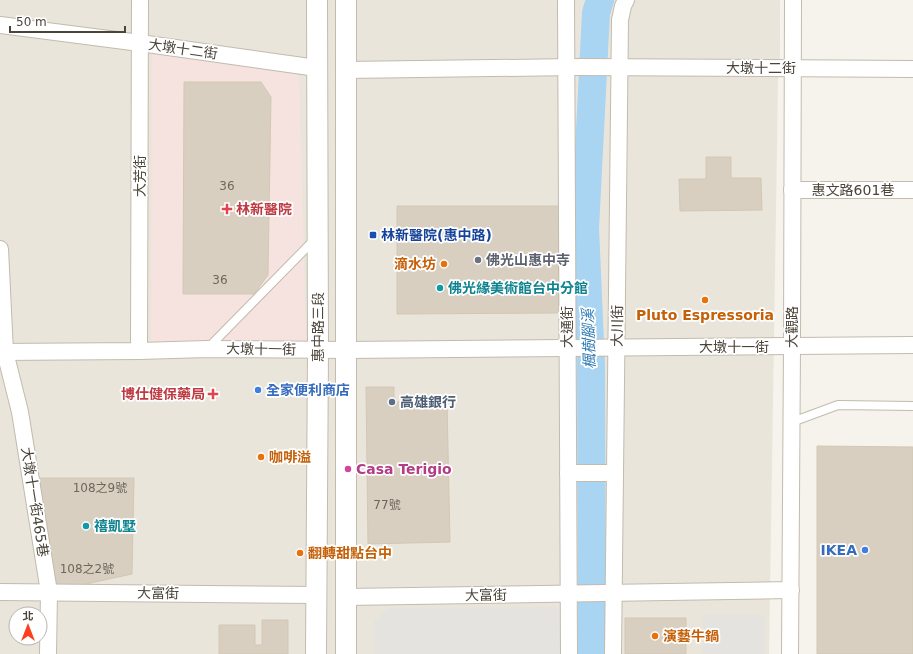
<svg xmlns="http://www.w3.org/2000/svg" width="913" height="654" font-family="'DejaVu Sans','Noto Sans TC',sans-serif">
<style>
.residential{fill:#eae5da;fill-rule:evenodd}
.medical{fill:#f6e3e0}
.parking{fill:#e5e3e0}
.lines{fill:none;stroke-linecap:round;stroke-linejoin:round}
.river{stroke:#a9d4f2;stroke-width:28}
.building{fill:#d8cfc1;stroke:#d3c7b4}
.service-casing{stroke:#c2bbae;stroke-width:10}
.minor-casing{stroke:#c2bbae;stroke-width:18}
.tertiary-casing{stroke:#c2bbae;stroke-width:22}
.service{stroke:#fff;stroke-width:8}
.minor{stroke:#fff;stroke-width:16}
.tertiary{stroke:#fff;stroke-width:20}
.health-dot{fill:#e0444e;stroke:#fff;stroke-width:1.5}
.transit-dot{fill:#1a4fb4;stroke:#fff;stroke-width:1.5}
.worship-dot{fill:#6b7280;stroke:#fff;stroke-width:1.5}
.food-dot{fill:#e8710a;stroke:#fff;stroke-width:1.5}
.culture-dot{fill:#0f9aa8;stroke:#fff;stroke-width:1.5}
.shop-dot{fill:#3f7fe0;stroke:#fff;stroke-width:1.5}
.service-dot{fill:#5c6f8a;stroke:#fff;stroke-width:1.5}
.hotel-dot{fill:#d1479c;stroke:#fff;stroke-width:1.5}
.labels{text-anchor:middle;stroke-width:3.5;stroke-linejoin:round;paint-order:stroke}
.number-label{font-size:12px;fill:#6e675b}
.street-label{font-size:14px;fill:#4b4439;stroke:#fff}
.health-label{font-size:14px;font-weight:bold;fill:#be3a42;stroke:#fff;text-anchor:start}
.transit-label{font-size:14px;font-weight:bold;fill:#164399;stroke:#fff;text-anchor:start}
.worship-label{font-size:14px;font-weight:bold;fill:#5b616d;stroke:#fff;text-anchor:start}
.food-label{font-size:14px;font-weight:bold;fill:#c56008;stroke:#fff;text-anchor:start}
.culture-label{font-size:14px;font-weight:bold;fill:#0d838f;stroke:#fff;text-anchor:start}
.shop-label{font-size:14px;font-weight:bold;fill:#366cbe;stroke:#fff;text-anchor:start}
.service-label{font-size:14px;font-weight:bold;fill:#4e5e75;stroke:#fff;text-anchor:start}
.hotel-label{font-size:14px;font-weight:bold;fill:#b23c85;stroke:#fff;text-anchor:start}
.water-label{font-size:15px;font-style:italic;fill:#2e7ab2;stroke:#fff}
</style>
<rect width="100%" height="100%" fill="#f6f3ec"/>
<path class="residential" d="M0,0h780v55l-2,29 -9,570h-769zM16,614h24v24h-24z"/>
<polygon class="medical" points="152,54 299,75 306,342 151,345"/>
<g class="parking">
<polygon points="555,607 566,617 566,654 375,654 374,622 388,608"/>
<rect x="703" y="615" width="62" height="39"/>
</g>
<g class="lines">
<polyline class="river" points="592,654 591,365 585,228 596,13 600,0"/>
</g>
<g class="building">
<polygon points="184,82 261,82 271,97 268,275 254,294 183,294"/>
<polygon points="706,157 731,157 731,178 761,178 762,210 680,211 679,179 706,179"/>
<polygon points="397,206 559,206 559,313 397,314"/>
<polygon points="366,387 394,387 394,402 447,401 450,542 368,544"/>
<polygon points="817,446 913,447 913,654 817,654"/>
<polygon points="31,478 134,478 132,574 49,592"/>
<rect x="625" y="618" width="61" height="36"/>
<polygon points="262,620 288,620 288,654 219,654 219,625 255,625 255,645 262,645"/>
</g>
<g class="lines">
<g class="service-casing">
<g id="service">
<polyline points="208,348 315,239"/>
<polyline points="792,422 838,405 913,406"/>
</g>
</g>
<g class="minor-casing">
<g id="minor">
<polyline points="566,0 569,654"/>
<polyline points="0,25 140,43 317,68"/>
<polyline points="346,70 576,67 913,69"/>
<polyline points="792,190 913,190"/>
<polyline points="0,249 5,352 20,412 49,592 48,654"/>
<polyline points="139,351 140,0"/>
<polyline points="0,352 139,351 207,349 346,350 913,345"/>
<polyline points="568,473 615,473"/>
<polyline points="0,592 316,595"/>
<polyline points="346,597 791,590"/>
<polyline points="613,654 620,20 623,6 626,0"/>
<polyline points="790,654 792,346 793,0"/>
</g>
</g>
<g class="tertiary-casing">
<g id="tertiary">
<polyline points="346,0 346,654"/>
<polyline points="316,654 318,350 317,0"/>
</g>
</g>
<use href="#service" class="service"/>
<use href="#minor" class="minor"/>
<use href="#tertiary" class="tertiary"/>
</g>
<g class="health-dot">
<path d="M225 203h4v4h4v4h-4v4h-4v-4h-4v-4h4z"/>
<path d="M211 388h4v4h4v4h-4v4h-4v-4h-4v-4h4z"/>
</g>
<rect class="transit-dot" x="369" y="231" width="8" height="8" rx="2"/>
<circle class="worship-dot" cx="478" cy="260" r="4"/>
<g class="food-dot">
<circle cx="444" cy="264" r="4"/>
<circle cx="705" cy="300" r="4"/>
<circle cx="261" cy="457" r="4"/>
<circle cx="300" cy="553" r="4"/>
<circle cx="655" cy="636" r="4"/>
</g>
<g class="culture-dot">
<circle cx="440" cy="288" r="4"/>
<circle cx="86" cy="526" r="4"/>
</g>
<g class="shop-dot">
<circle cx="258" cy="390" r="4"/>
<circle cx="865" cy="550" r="4"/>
</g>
<circle class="service-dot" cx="392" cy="402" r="4"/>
<circle class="hotel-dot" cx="348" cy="469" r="4"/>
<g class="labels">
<g class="number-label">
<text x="227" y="190">36</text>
<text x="220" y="284">36</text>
<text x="100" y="492">108之9號</text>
<text x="387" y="509">77號</text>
<text x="87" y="573">108之2號</text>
</g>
<g class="street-label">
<text transform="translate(183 49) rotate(8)" y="5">大墩十二街</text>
<text x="761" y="73">大墩十二街</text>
<text transform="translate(140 176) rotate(-90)" y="5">大芳街</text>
<text x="853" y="195">惠文路601巷</text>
<text transform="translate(617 326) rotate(-89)" y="5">大川街</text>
<text transform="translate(318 327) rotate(-90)" y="5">惠中路三段</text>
<text transform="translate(567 327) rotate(-90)" y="5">大通街</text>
<text transform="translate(792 327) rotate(-90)" y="5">大觀路</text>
<text x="734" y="352">大墩十一街</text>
<text transform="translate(261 349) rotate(1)" y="5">大墩十一街</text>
<text transform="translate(35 502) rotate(81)" y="5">大墩十一街465巷</text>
<text transform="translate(158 593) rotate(1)" y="5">大富街</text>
<text transform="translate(486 595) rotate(-1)" y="5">大富街</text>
</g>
<g class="health-label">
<text x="236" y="214">林新醫院</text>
<text x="205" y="399" text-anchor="end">博仕健保藥局</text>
</g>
<g class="transit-label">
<text x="381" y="240">林新醫院(惠中路)</text>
</g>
<g class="worship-label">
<text x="486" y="265">佛光山惠中寺</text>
</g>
<g class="food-label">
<text x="436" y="269" text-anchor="end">滴水坊</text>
<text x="705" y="320" text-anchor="middle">Pluto Espressoria</text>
<text x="269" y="462">咖啡溢</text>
<text x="308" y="558">翻轉甜點台中</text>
<text x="663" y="641">演藝牛鍋</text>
</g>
<g class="culture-label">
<text x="448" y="293">佛光緣美術館台中分館</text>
<text x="94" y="531">禧凱墅</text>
</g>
<g class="shop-label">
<text x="266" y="395">全家便利商店</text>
<text x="857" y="555" text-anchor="end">IKEA</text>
</g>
<g class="service-label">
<text x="400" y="407">高雄銀行</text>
</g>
<g class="hotel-label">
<text x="356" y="474">Casa Terigio</text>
</g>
<g class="water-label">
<text transform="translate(589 339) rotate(-92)" y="5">楓樹腳溪</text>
</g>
</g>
<g transform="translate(28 626)"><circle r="19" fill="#ffffff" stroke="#b7b4b0"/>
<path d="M0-3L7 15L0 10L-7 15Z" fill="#fc3f1d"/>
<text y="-6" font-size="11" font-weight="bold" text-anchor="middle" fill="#4b4439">北</text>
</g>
<path d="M10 26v6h115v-6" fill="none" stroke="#4b4439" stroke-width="2"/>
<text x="16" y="26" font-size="12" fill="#4b4439" stroke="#ffffff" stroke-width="3" paint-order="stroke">50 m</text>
</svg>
